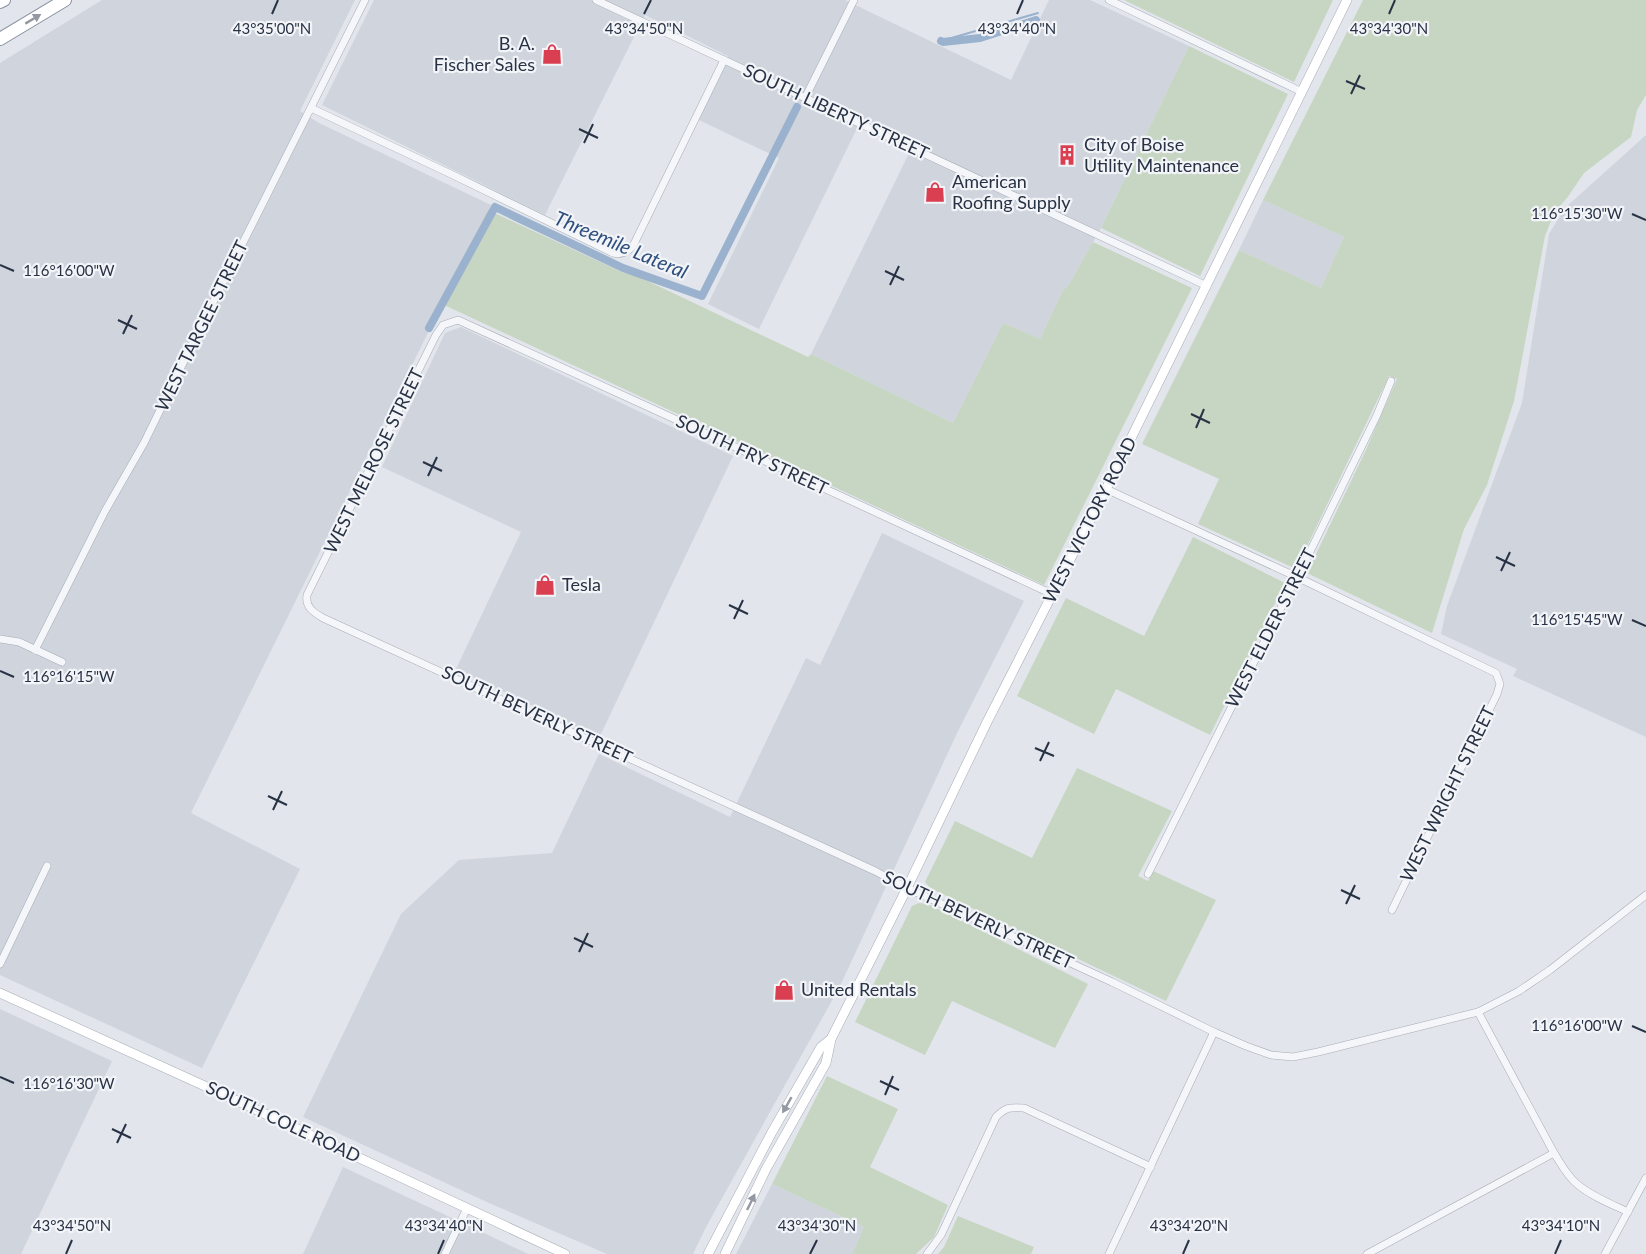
<svg xmlns="http://www.w3.org/2000/svg" width="1646" height="1254" font-family="Lato,sans-serif">
<style>
.built{fill:#cfd4dd}
.green{fill:#c7d6c2}
.lines{fill:none;stroke-linecap:round;stroke-linejoin:round}
.stream{stroke:#9ab2ce;stroke-width:2}
.canal{stroke:#9ab2ce;stroke-width:8}
.minor-casing{stroke:#a6acb6;stroke-width:8}
.secondary-casing{stroke:#a6acb6;stroke-width:10}
.motorway-casing{stroke:#8892a3;stroke-width:14}
.minor{stroke:#f5f6f9;stroke-width:7}
.secondary{stroke:#fff;stroke-width:9}
.motorway{stroke:#fff;stroke-width:12}
.oneway{fill:#9498a2}
.ticks{fill:none;stroke:#283245;stroke-width:2}
.labels{text-anchor:middle;stroke-width:4.5;stroke-linejoin:round;paint-order:stroke}
.poi-label{font-size:18px;fill:#283245;stroke:#f2f4f8;text-anchor:start}
.street-label{font-size:18px;fill:#283245;stroke:#f2f4f8}
.water-label{font-size:20px;font-style:italic;fill:#2f4f7c;stroke:#f2f4f8}
.ticks-label{font-size:15px;text-anchor:middle;fill:#283245;stroke:#f2f4f8;stroke-width:4.5;stroke-linejoin:round;paint-order:stroke}
</style>
<rect width="100%" height="100%" fill="#e2e5eb"/>
<g class="built">
<polygon points="102,0 355,0 300,111 319,123 491,205 191,813 300,869 202,1068 0,975 0,63"/>
<polygon points="374,0 845,0 1011,80 1049,0 1090,0 1189,46 1101,228 1068,286 1063,290 1040,339 1003,323 953,423 811,354 914,143 862,118 759,329 708,304 779,158 699,120 728,56 645,15 545,215 322,105"/>
<polygon points="1646,135 1646,737 1513,676 1517,669 1441,634 1447,606 1522,403 1549,234 1565,208"/>
<polygon points="1263,200 1344,237 1321,288 1239,250"/>
<polygon points="461,327 733,456 599,738 456,669 521,532 382,467 445,333"/>
<polygon points="882,533 1024,601 958,731 840,986 706,1227 693,1254 607,1254 489,1203 303,1117 401,914 459,860 552,853 599,754 730,817 806,658 820,665"/>
<polygon points="0,1009 112,1061 21,1254 0,1254"/>
<polygon points="343,1167 486,1234 528,1254 303,1254"/>
<polygon points="772,1184 864,1227 852,1254 736,1254"/>
</g>
<g class="green">
<polygon points="1124,0 1333,0 1294,82"/>
<polygon points="1363,0 1646,0 1646,95 1637,110 1631,137 1584,173 1567,198 1554,213 1545,236 1514,401 1487,485 1464,529 1432,633 1307,573 1365,452 1397,379 1389,376 1296,569 1198,524 1219,479 1142,444 1239,250 1321,288 1344,237 1263,200"/>
<polygon points="1189,46 1288,94 1200,276 1101,228"/>
<polygon points="488,210 624,273 635,275 808,357 811,354 953,423 1003,323 1040,339 1063,290 1068,286 1093,242 1192,288 1044,585 442,304"/>
<polygon points="1193,537 1285,583 1210,735 1116,689 1094,734 1017,696 1066,598 1144,636"/>
<polygon points="1077,768 1172,811 1138,876 1148,881 1153,871 1216,900 1166,1001 930,888 925,882 955,821 1032,858"/>
<polygon points="919,903 928,904 1088,984 1055,1048 952,1001 925,1055 855,1022 912,906"/>
<polygon points="827,1076 898,1109 870,1167 948,1205 934,1237 916,1254 852,1254 864,1227 772,1184"/>
<polygon points="958,1216 1034,1247 1031,1254 938,1254 944,1247"/>
</g>
<g class="lines">
<polyline class="stream" points="941,41 1038,13"/>
<g class="canal">
<polyline points="941,41 943,42 980,38 1036,20"/>
<polyline points="429,328 495,207 623,268 702,296 797,107"/>
</g>
<g class="minor-casing">
<g id="minor">
<polyline points="596,0 1207,286"/>
<polyline points="1109,0 1302,92"/>
<polyline points="805,98 854,0"/>
<path d="M311,108l142,67 160,78c8,2 14,0 20,-7l91,-186"/>
<polyline points="1106,489 1297,577 1496,673 1500,684 1497,694 1392,910"/>
<path d="M1052,594l-386,-179 -208,-95 -15,5 -7,10 -129,260c-2,12 6,17 16,23l552,253 32,17 205,94 102,50 32,14 25,9 22,2 25,-5 160,-40 41,-21 31,-21 96,-75"/>
<polyline points="0,639 19,642 62,662"/>
<polyline points="35,650 105,511 144,443 204,320 365,0"/>
<polyline points="1148,874 1292,586 1301,570 1377,415 1391,381"/>
<polyline points="0,964 47,866"/>
<path d="M1478,1012l76,141c7,11 13,23 23,31 14,12 34,20 51,28"/>
<polyline points="445,1254 467,1208"/>
<path d="M927,1254l14,-19 55,-118c10,-10 14,-10 28,-9l127,59"/>
<polyline points="1109,1254 1214,1032"/>
<polyline points="1367,1254 1554,1153"/>
<polyline points="1605,1254 1646,1178"/>
</g>
</g>
<g class="secondary-casing">
<g id="secondary">
<polyline points="0,993 229,1097 565,1254"/>
<polyline points="708,1254 772,1132 821,1047 831,1039"/>
<polyline points="725,1254 766,1169 826,1063 831,1039 907,888 987,722 1106,489 1347,0"/>
</g>
</g>
<g class="motorway-casing">
<g id="motorway">
<polyline points="0,2 4,0"/>
<polyline points="0,39 65,0"/>
</g>
</g>
<use href="#minor" class="minor"/>
<use href="#secondary" class="secondary"/>
<use href="#motorway" class="motorway"/>
</g>
<defs><path id="oneway-solid" d="M-6-.8H1V-3.2L6.5 0L1 3.2V.8H-6Z" transform="scale(1.5)"/></defs>
<g class="oneway">
<use href="#oneway-solid" transform="translate(33 19) rotate(-31)"/>
<use href="#oneway-solid" transform="translate(787 1105) rotate(120)"/>
<use href="#oneway-solid" transform="translate(751 1202) rotate(-64)"/>
</g>
<path class="ticks" d="M272,14l6,-14M644,14l7,-14M1017,14l6,-14M1389,14l6,-14M1346,81l19,8M1351,94l9,-19M579,129l19,9M584,143l9,-19M1632,214l14,6M0,265l14,6M885,271l19,9M890,285l9,-19M118,320l19,9M123,334l9,-19M1191,414l19,9M1196,428l8,-19M423,462l19,9M428,476l9,-19M1496,557l19,9M1501,571l9,-19M729,605l19,9M734,619l9,-19M1632,620l14,6M0,671l14,6M1035,748l19,8M1040,761l9,-19M268,796l19,9M273,810l9,-19M1341,890l19,9M1346,904l9,-19M574,938l19,9M579,952l9,-19M1632,1026l14,6M0,1077l14,6M880,1081l19,9M885,1095l8,-19M112,1129l19,9M117,1143l9,-19M66,1254l6,-14M438,1254l6,-14M810,1254l7,-14M1183,1254l6,-14M1555,1254l6,-14"/>
<defs>
<g id="shop-bare" transform="scale(1.62)"><path d="M-5-2.5h2.3a2.7 3.5 0 0 1 5.4 0H5L5.5 6h-11ZM-1.5-2.5h3a1.5 2.3 0 0 0-3 0Z" fill="#d93e51" stroke="#f2f4f8" stroke-width="2.5" paint-order="stroke"/></g>
<g id="building-bare" transform="scale(1.62)"><path d="M-4-6H4V6H1V3H-1V6H-4ZM-2.5-4.3h1.7v1.8h-1.7ZM.8-4.3h1.7v1.8H.8ZM-2.5-1h1.7V.8h-1.7ZM.8-1h1.7V.8H.8Z" fill="#d93e51" stroke="#f2f4f8" stroke-width="2.5" paint-order="stroke"/></g>
</defs>
<g fill-rule="evenodd">
<use href="#shop-bare" x="552" y="54"/>
<use href="#building-bare" x="1067" y="155"/>
<use href="#shop-bare" x="935" y="192"/>
<use href="#shop-bare" x="545" y="585"/>
<use href="#shop-bare" x="784" y="990"/>
</g>
<g class="labels">
<g class="poi-label">
<text x="535" y="50" text-anchor="end">B. A.<tspan x="535" dy="21">Fischer Sales</tspan></text>
<text x="1084" y="151">City of Boise<tspan x="1084" dy="21">Utility Maintenance</tspan></text>
<text x="952" y="188">American<tspan x="952" dy="21">Roofing Supply</tspan></text>
<text x="562" y="591">Tesla</text>
<text x="801" y="996">United Rentals</text>
</g>
<g class="street-label">
<text transform="translate(836 112) rotate(25)" y="6">SOUTH LIBERTY STREET</text>
<text transform="translate(202 326) rotate(-64)" y="6">WEST TARGEE STREET</text>
<text transform="translate(752 455) rotate(25)" y="6">SOUTH FRY STREET</text>
<text transform="translate(374 461) rotate(-64)" y="6">WEST MELROSE STREET</text>
<text transform="translate(1090 520) rotate(-63)" y="6">WEST VICTORY ROAD</text>
<text transform="translate(1271 628) rotate(-63)" y="6">WEST ELDER STREET</text>
<text transform="translate(537 715) rotate(25)" y="6">SOUTH BEVERLY STREET</text>
<text transform="translate(1448 794) rotate(-64)" y="6">WEST WRIGHT STREET</text>
<text transform="translate(978 920) rotate(25)" y="6">SOUTH BEVERLY STREET</text>
<text transform="translate(283 1122) rotate(25)" y="6">SOUTH COLE ROAD</text>
</g>
<g class="water-label">
<text transform="translate(621 245) rotate(23)" y="7">Threemile Lateral</text>
</g>
</g>
<g class="ticks-label">
<text x="272" y="34">43°35'00"N</text>
<text x="644" y="34">43°34'50"N</text>
<text x="1017" y="34">43°34'40"N</text>
<text x="1389" y="34">43°34'30"N</text>
<text x="1577" y="219">116°15'30"W</text>
<text x="69" y="276">116°16'00"W</text>
<text x="1577" y="625">116°15'45"W</text>
<text x="69" y="682">116°16'15"W</text>
<text x="1577" y="1031">116°16'00"W</text>
<text x="69" y="1089">116°16'30"W</text>
<text x="72" y="1231">43°34'50"N</text>
<text x="444" y="1231">43°34'40"N</text>
<text x="817" y="1231">43°34'30"N</text>
<text x="1189" y="1231">43°34'20"N</text>
<text x="1561" y="1231">43°34'10"N</text>
</g>
</svg>
